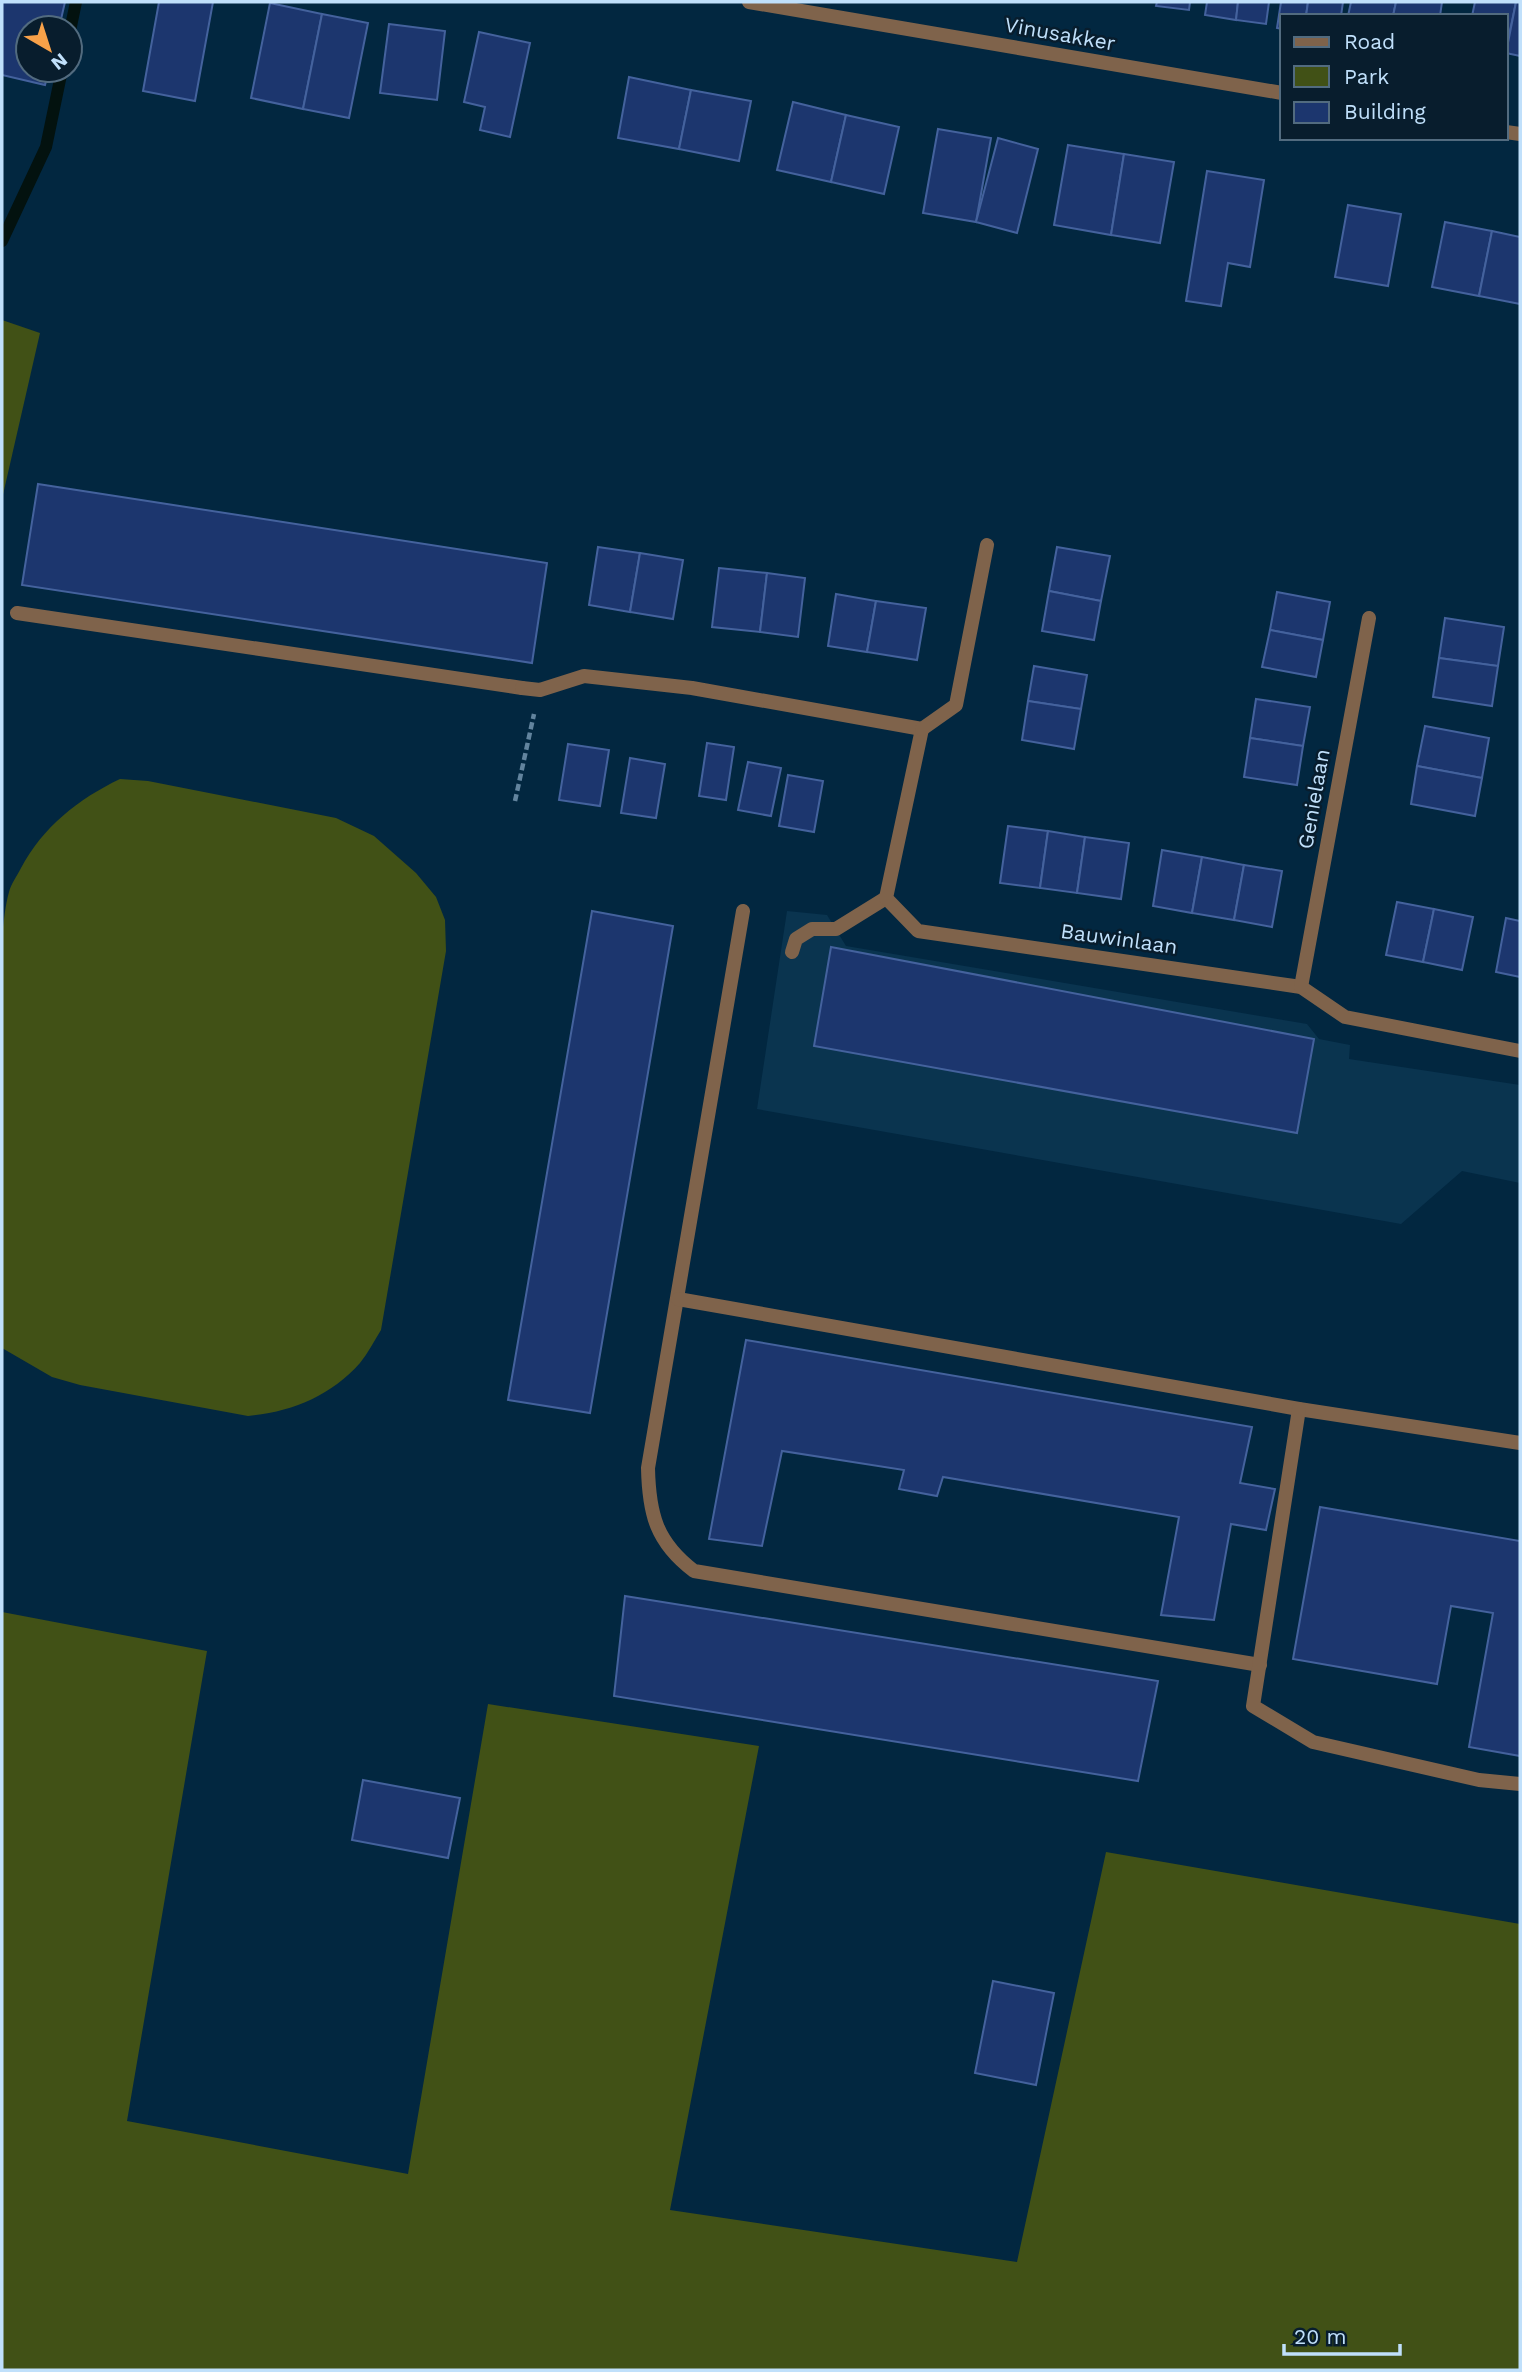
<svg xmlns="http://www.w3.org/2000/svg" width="1522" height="2372" font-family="'Work Sans',sans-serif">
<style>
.built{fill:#0a344f}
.green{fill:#415116}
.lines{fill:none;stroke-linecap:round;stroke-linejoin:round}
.stream{stroke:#03120f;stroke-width:12}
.building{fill:#1c366e;stroke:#44629d;stroke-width:2}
.path{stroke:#62849e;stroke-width:4.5;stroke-dasharray:7 3.5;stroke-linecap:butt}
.lane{stroke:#7f634b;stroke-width:14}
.street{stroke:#7f634b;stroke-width:14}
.labels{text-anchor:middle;stroke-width:5;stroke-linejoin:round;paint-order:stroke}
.street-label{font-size:21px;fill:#c0e0fb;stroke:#081d2d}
</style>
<rect width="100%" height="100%" fill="#022740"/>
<polygon class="built" points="787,911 827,915 846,946 1307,1024 1319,1039 1350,1045 1349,1059 1520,1085 1520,1183 1462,1171 1401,1224 757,1109"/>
<g class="green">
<polygon points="2,320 40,333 2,499"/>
<path d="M120,779l28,2 188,37 38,18 42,37 20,24 9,23 1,31 -65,379c-7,11 -13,23 -21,33 -29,33 -69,49 -112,53l-168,-31 -28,-8 -50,-29v-413c2,-14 3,-29 7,-43 2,-8 8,-16 12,-24 22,-41 57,-69 99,-89z"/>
<polygon points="2,1612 207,1651 127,2121 408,2174 488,1704 759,1746 670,2210 1017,2262 1106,1852 1520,1924 1520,2370 2,2370"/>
</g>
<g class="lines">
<g class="stream">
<polyline points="70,31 76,2"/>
<polyline points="2,241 46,147 62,70"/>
</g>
</g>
<g class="building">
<polygon points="2,2 65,2 59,28 28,28 28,70 49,70 45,85 2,75"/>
<polygon points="159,2 213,2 195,101 143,91"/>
<polygon points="1157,2 1190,2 1189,10 1156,6"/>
<polygon points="1207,2 1238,2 1236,20 1205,15"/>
<polygon points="1238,2 1269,2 1266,24 1236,20"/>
<polygon points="1281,2 1308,2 1306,16 1282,16 1282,29 1277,28"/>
<polygon points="1308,2 1343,2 1341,16 1306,16"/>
<polygon points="1351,2 1396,2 1393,16 1348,16"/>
<polygon points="1396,2 1442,2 1440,16 1393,16"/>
<polygon points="1475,2 1516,2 1506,50 1506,16 1472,16"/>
<polygon points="1516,2 1520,2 1520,56 1506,53"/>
<polygon points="270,3 322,14 303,109 251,98"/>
<polygon points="322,14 368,23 349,118 303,109"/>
<polygon points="389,24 445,31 437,100 380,93"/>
<polygon points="479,32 530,43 510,137 480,130 485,107 464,102"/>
<polygon points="629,77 691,90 679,149 618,138"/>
<polygon points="691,90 751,101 739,161 679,149"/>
<polygon points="793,102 846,115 831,182 777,170"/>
<polygon points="846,115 899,127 884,194 831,182"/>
<polygon points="938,129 991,138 976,222 923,213"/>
<polygon points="998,138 1038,149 1017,233 976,222"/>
<polygon points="1068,145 1124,154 1111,235 1054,225"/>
<polygon points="1124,154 1174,162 1160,243 1111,235"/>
<polygon points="1207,171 1264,180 1250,267 1228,263 1221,306 1186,301"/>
<polygon points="1348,205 1401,214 1388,286 1335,277"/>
<polygon points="1445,222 1492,231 1479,296 1432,287"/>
<polygon points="1492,231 1520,237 1520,304 1479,296"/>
<polygon points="38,484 547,563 532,663 22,585"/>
<polygon points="598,547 640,553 630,612 589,605"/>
<polygon points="1057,547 1110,556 1101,601 1049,591"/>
<polygon points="640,553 683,560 673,619 630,612"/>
<polygon points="719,568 767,573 760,632 712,627"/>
<polygon points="767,573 805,578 798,637 760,632"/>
<polygon points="1049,591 1101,601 1094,640 1042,631"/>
<polygon points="1277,592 1330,602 1323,640 1270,630"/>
<polygon points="836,594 876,601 867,652 828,646"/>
<polygon points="876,601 926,608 917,660 867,652"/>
<polygon points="1445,618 1504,627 1498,666 1439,658"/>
<polygon points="1270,630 1323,640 1316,677 1262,667"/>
<polygon points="1439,658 1498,666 1492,706 1433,697"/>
<polygon points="1034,666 1087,675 1081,709 1028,701"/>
<polygon points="1256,699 1310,707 1303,746 1250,738"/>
<polygon points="1028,701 1081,709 1074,749 1022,740"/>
<polygon points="1425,726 1489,738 1482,778 1417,766"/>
<polygon points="1250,738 1303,746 1297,785 1244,777"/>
<polygon points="707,743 734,747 726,800 699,796"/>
<polygon points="568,744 609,750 600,806 559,800"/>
<polygon points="630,758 665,764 656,818 621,813"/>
<polygon points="748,762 781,768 771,816 738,810"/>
<polygon points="1417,766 1482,778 1475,816 1411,804"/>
<polygon points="788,775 823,781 814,832 779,826"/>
<polygon points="1008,826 1048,831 1040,888 1000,883"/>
<polygon points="1048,831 1085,837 1077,893 1040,888"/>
<polygon points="1085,837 1129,843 1121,899 1077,893"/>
<polygon points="1162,850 1202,857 1192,913 1153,906"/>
<polygon points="1202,857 1244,865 1234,920 1192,913"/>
<polygon points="1244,865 1282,871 1272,927 1234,920"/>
<polygon points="1397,902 1434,909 1423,962 1386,955"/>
<polygon points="1434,909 1473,917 1462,970 1423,962"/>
<polygon points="592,911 673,926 590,1413 508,1400"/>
<polygon points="1506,918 1520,921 1520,977 1496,972"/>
<polygon points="831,947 1314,1039 1297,1133 814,1046"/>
<polygon points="746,1340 1252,1427 1240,1483 1275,1489 1266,1530 1231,1524 1214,1620 1161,1615 1179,1517 943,1477 937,1496 899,1489 904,1470 782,1451 762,1546 709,1539"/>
<polygon points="1320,1507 1520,1541 1520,1756 1469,1747 1493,1613 1451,1606 1437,1684 1293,1659"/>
<polygon points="625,1596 1158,1681 1138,1781 614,1696"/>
<polygon points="363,1780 460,1798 448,1858 352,1840"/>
<polygon points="993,1981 1054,1993 1036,2085 975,2073"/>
</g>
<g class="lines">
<polyline class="path" points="515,801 534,714"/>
<g class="lane">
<polyline points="17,613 522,688"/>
<path d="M743,911l-95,557c1,46 8,74 46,103l566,94"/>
<polyline points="792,952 796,939 812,929 836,929 886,898"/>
<polyline points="678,1299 1299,1409 1520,1443"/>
<polyline points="1299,1409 1253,1706 1313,1742 1479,1780 1520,1784"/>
</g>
<g class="street">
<polyline points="749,2 1282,93"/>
<polyline points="1506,132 1520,134"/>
<polyline points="522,688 540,690 584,676 692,688 922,729 886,898 918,931 1301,987 1345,1017 1520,1051"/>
<polyline points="922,729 956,705 987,545"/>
<polyline points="1301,987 1369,618"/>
</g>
</g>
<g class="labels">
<g class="street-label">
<text transform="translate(1060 34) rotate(10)" y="7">Vinusakker</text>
<text transform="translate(1314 799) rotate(-80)" y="7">Genielaan</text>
<text transform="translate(1119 939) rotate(8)" y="7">Bauwinlaan</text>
</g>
</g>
<rect width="1522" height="2372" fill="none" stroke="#c0e0fb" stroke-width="7"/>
<rect x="1280" y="14" width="228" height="126" fill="#081d2d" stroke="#526b7f" stroke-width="2"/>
<rect x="1294" y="37" width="35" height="10" fill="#7f634b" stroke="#526b7f" stroke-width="2"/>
<text x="1344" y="49" font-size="21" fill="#c0e0fb">Road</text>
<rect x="1294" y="66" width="35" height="21" fill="#415116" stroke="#526b7f" stroke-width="2"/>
<text x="1344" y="84" font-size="21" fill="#c0e0fb">Park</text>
<rect x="1294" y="102" width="35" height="21" fill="#1c366e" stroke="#526b7f" stroke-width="2"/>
<text x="1344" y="119" font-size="21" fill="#c0e0fb">Building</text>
<g transform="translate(49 49) rotate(141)"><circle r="33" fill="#081d2d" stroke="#526b7f" stroke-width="2"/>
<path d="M0-5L12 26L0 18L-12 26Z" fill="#f7a149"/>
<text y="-10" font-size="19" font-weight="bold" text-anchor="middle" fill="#c0e0fb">N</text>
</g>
<path d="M1284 2344v10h116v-10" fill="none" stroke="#c0e0fb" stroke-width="3.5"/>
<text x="1294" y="2344" font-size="21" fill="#c0e0fb" stroke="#081d2d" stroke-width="5" paint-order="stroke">20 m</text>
</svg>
